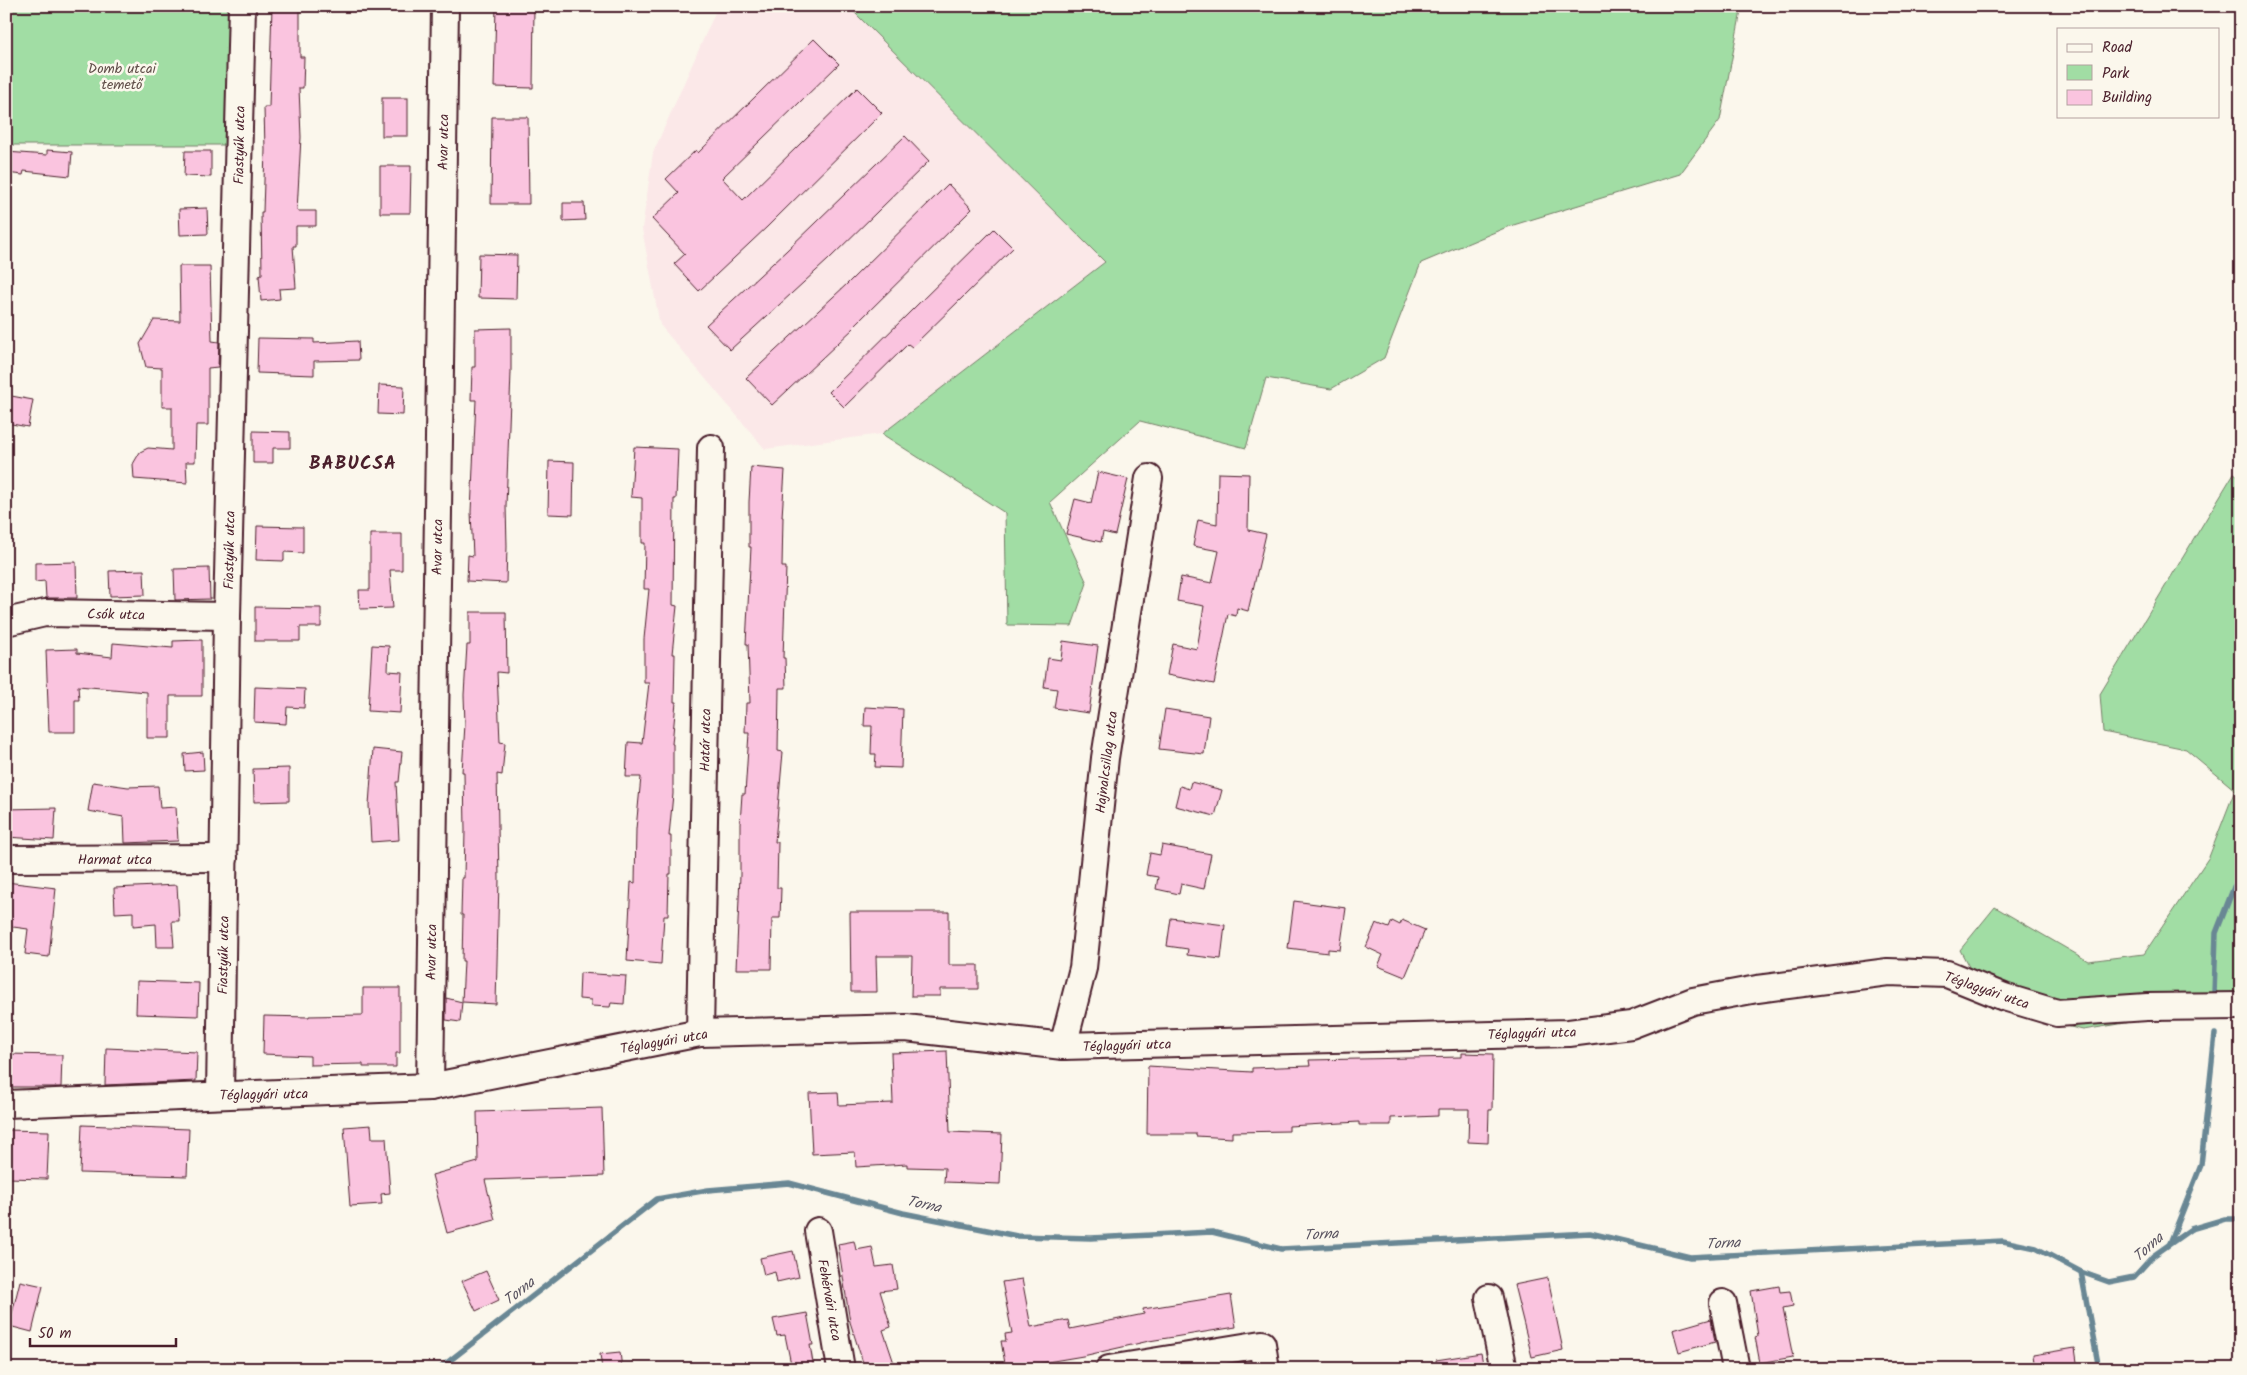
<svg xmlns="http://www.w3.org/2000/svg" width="2247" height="1375" font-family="Kalam,sans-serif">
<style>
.built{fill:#fbe8e8}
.green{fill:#a1dda4;stroke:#767e68}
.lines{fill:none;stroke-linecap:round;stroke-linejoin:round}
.stream{stroke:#698794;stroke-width:5.5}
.building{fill:#fac4df;stroke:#4a1f2b}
.minor-casing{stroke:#4a1f2b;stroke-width:30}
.minor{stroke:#fbf7ec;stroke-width:26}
.labels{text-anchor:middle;stroke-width:5;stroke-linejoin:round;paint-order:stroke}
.park-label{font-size:14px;fill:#604e49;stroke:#fbf7ec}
.street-label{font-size:14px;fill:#4a1f2b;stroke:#fbf7ec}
.water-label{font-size:15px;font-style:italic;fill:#595360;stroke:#fbf7ec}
.district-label{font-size:19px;font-weight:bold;letter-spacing:1px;fill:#4a1f2b;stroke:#fbf7ec}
</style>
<rect width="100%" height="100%" fill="#fbf7ec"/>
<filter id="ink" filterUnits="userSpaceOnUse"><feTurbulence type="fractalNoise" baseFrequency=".02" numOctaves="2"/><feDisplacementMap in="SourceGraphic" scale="10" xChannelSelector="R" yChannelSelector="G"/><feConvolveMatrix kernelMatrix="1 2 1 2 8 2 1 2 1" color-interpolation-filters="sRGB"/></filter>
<g filter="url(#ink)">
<polygon class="built" points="718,6 848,6 1105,262 882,434 765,449 660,325 642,229 653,153"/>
<g class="green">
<rect x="6" y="6" width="232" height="139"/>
<polygon points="848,6 1742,6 1720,120 1680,174 1507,227 1421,263 1384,358 1331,389 1266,378 1246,448 1140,421 1050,502 1087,583 1072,626 1007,625 1005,513 882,434 1105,262"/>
<polygon points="2234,473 2241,478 2241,1004 2083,1030 1991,1008 1960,950 1995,907 2088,961 2144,954 2209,857 2235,790 2186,749 2103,732 2100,694"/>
</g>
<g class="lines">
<g class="stream">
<polyline points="2214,994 2216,933 2234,887 2241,878"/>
<polyline points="2170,1243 2201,1165 2215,1034"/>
<polyline points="2081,1272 2099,1369"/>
<polyline points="439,1369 657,1199 708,1190 789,1183 903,1213 1017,1236 1091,1238 1212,1232 1281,1249 1590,1233 1690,1257 2003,1241 2036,1248 2081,1272 2109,1282 2134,1277 2153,1256 2191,1229 2225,1219 2241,1219"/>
</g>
</g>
<g class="building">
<polygon points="272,6 300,6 300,57 304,57 303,88 299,88 301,137 297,211 316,211 316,226 296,226 296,246 293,246 296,288 279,289 280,299 261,301 259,275 262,274 261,212 263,212 265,150 264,107 269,107"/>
<polygon points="496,6 534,6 533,88 494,87"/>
<polygon points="814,39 839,64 722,178 743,200 857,88 882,113 767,227 699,291 674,264 685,254 652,219 679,193 666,179 696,150 698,153"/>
<rect x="382" y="98" width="26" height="38"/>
<polygon points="492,117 528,117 529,204 491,204"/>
<polygon points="905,136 929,161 828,260 730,350 706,325 786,251"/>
<polygon points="47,150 72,152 70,176 24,171 23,175 6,173 6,152 47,155"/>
<polygon points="185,151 211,151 211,177 184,176"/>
<polygon points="380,166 411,166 410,213 380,213"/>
<polygon points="948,184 972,209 853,327 854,328 772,405 746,378 847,284"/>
<polygon points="563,203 584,203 585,220 563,221"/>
<polygon points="207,208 208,234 180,235 179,209"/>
<polygon points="994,229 1013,248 912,347 908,344 844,407 829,392"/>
<polygon points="479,254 517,255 516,299 478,298"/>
<polygon points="179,266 210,266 212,341 219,342 218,367 208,368 208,425 196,425 195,462 186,462 187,483 134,479 133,464 140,452 148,448 172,450 172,407 162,407 162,368 146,367 140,344 154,320 180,321"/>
<polygon points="511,328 511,372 506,506 507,546 506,583 467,581 468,555 473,556 471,512 476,400 471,400 472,367 475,367 475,329"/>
<polygon points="258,338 314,339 314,343 358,341 359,360 314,361 314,375 257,373"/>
<polygon points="379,385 404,386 403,415 378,414"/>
<polygon points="6,395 33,400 28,427 6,423"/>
<polygon points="253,431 290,432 290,448 273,448 273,463 253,463"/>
<polygon points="634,447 678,449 676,499 674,499 673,605 677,606 672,654 675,654 674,702 676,702 672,744 673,744 673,794 669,836 671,836 671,874 669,874 668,916 664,916 661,964 627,961 631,882 635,883 636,829 641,777 626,777 628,742 642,743 649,683 644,683 644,639 649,589 644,589 645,543 642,543 642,498 631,497"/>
<polygon points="549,461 574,462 573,515 548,514"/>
<polygon points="751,467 785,470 782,517 783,517 782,567 786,567 783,658 785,658 786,688 779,688 778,751 783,752 775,842 778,842 777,888 781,888 780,918 772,918 771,969 736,969 740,875 740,824 742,794 745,794 749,733 745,733 746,703 750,703 748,644 746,644 751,547 749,547 749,502"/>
<polygon points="1098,472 1128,479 1115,535 1103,532 1101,542 1066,534 1075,499 1091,503"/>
<polygon points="1218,473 1249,474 1248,530 1266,534 1248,611 1237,608 1236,616 1228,614 1214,684 1167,675 1173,644 1197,649 1204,606 1177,601 1181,577 1212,583 1219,551 1193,546 1198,520 1217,524"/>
<polygon points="257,526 303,527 303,553 284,552 284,561 256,560"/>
<polygon points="370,534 402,534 402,570 390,570 393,608 360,609 359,590 370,590"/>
<polygon points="76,562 77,598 46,598 45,581 35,582 35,563"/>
<polygon points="209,568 210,599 175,600 174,569"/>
<polygon points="144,570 145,595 110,596 109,571"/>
<polygon points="255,607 321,608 321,627 300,627 300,641 255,641"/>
<polygon points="470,612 506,612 507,673 497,672 500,742 505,743 502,775 497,774 499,879 496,1004 462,1002 464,961 462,961 463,915 461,915 462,878 464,878 465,830 464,772 462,772 465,724 464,695 467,645 470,645"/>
<polygon points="202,640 202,696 170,696 170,738 147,738 147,692 78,686 79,700 75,700 75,732 49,732 46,650 77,649 77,653 112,657 113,643 173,648 173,641"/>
<polygon points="1063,641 1098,646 1089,713 1054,708 1057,689 1044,687 1048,658 1061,660"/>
<polygon points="372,645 389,646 388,671 402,672 400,713 368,711"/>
<polygon points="255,687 305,689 304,708 287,707 286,724 254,722"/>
<polygon points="865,707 903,709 901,768 875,767 876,754 871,754 872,726 864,726"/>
<polygon points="1165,709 1209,716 1204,754 1159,749"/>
<polygon points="373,749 402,752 399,782 396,782 399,840 371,842 369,805"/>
<polygon points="203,752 204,770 185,771 184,754"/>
<polygon points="289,768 289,801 254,802 253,769"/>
<polygon points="93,782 128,787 158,786 160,808 176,807 178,841 125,843 124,817 88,811"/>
<polygon points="1191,782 1222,790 1215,816 1175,806 1180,786 1189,789"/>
<polygon points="56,808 54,840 6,837 6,809"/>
<polygon points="1162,845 1211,854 1204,889 1181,884 1179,894 1156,889 1158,877 1146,875 1150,853 1160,855"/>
<polygon points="6,882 56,888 49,957 25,954 28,929 6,926"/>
<polygon points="177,885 179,921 172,921 174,947 157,947 156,924 133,926 133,912 115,913 114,888"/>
<polygon points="1294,901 1346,908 1340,950 1328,949 1328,953 1288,948"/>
<polygon points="850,912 949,912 949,965 978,965 978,989 940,989 940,996 911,996 912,956 876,956 877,992 851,992"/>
<polygon points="1171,918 1225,925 1221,959 1187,955 1188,949 1167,946"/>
<polygon points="1402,920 1425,930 1405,977 1378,966 1383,955 1366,947 1376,923 1389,928 1392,921 1400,925"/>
<polygon points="580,973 626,976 624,1004 611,1003 610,1007 591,1006 591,1000 579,999"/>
<polygon points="137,981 199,983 198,1016 136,1014"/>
<polygon points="363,988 400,988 400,1053 396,1053 396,1067 363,1067 363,1064 310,1065 310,1056 263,1054 264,1016 309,1017 309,1016 363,1015"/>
<polygon points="446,998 462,1002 460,1022 446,1020"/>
<polygon points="106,1048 197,1052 196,1081 105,1085"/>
<polygon points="947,1051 950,1132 1002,1134 1000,1184 944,1182 945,1168 907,1167 907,1164 856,1167 855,1152 812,1154 809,1093 838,1092 839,1105 893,1103 891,1053"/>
<polygon points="1462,1053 1493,1054 1492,1110 1489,1110 1488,1143 1468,1142 1469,1109 1438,1109 1438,1116 1391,1118 1391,1125 1359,1125 1359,1122 1289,1126 1289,1131 1232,1132 1232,1138 1196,1136 1196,1134 1147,1134 1148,1066 1252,1072 1252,1068 1310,1066 1309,1060 1462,1057"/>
<polygon points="6,1054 62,1055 61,1087 6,1087"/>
<polygon points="602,1108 604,1176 485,1180 495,1220 447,1233 432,1175 478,1162 477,1112"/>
<polygon points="82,1125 189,1129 187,1176 80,1173"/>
<polygon points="371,1125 372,1138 386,1138 390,1193 381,1194 382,1204 350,1206 344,1127"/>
<polygon points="6,1130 49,1131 47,1179 6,1178"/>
<polygon points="854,1241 856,1250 872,1247 876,1267 893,1265 897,1289 880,1291 891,1327 883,1330 896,1369 865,1369 850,1322 838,1244"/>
<polygon points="793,1251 799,1277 777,1282 775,1272 764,1275 760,1258"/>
<polygon points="486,1271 499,1300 476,1311 462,1281"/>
<polygon points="1548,1278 1563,1350 1532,1357 1514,1285"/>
<polygon points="1022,1279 1031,1327 1068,1320 1070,1329 1144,1314 1143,1309 1231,1295 1236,1327 1149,1341 1083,1356 1006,1369 1001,1341 1006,1341 1005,1334 1012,1333 1002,1282"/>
<polygon points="20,1281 43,1286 32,1332 9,1326"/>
<polygon points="1779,1286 1780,1292 1790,1291 1793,1306 1783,1308 1793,1357 1760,1363 1755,1337 1758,1336 1751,1291"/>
<polygon points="807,1313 813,1345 810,1345 814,1369 792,1369 785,1335 777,1336 773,1319"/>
<polygon points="1711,1319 1715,1342 1679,1352 1673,1330"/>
<polygon points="2075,1348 2078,1369 2035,1369 2033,1355"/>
<polygon points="620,1352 622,1369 602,1369 600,1354"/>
<polygon points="1481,1353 1484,1369 1437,1369 1436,1360"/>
</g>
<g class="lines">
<g class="minor-casing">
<g id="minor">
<polyline points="6,622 45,613 227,616"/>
<polyline points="6,859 224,858"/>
<polyline points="700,1033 711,448"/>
<polyline points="1063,1046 1083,968 1105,758 1149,478"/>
<polyline points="430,1087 445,6"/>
<polyline points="220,1095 227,616 242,6"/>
<polyline points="6,1104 430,1087 700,1033 906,1028 1063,1046 1569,1033 1631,1025 1693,1001 1757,989 1888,972 1947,974 2004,997 2057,1013 2147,1007 2241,1006"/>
<polyline points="818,1231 841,1369"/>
<polyline points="1489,1298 1504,1369"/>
<polyline points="1723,1303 1736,1369"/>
<polyline points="1109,1369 1262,1344 1266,1369"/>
</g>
</g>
<use href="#minor" class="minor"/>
</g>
</g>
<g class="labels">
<g class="park-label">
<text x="122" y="73">Domb utcai<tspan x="122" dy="16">temető</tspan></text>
</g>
<g class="street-label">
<text transform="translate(443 142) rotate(-89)" y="5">Avar utca</text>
<text transform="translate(239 145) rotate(-89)" y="5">Fiastyúk utca</text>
<text transform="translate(437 547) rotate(-89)" y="5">Avar utca</text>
<text transform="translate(229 550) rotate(-89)" y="5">Fiastyúk utca</text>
<text transform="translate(116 614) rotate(1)" y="5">Csók utca</text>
<text transform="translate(705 740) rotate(-89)" y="5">Határ utca</text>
<text transform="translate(1106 762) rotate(-83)" y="5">Hajnalcsillag utca</text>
<text x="115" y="864">Harmat utca</text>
<text transform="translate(431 952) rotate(-89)" y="5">Avar utca</text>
<text transform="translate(223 955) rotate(-89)" y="5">Fiastyúk utca</text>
<text transform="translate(1987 990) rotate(19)" y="5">Téglagyári utca</text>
<text transform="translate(1532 1033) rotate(-2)" y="5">Téglagyári utca</text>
<text transform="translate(664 1041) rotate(-10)" y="5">Téglagyári utca</text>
<text transform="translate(1127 1045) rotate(-2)" y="5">Téglagyári utca</text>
<text transform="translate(264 1094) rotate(-1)" y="5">Téglagyári utca</text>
<text transform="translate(830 1300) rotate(80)" y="5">Fehérvári utca</text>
</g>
<g class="water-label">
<text transform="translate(924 1204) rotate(12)" y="5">Torna</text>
<text transform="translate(1321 1234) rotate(-3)" y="5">Torna</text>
<text transform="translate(1723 1243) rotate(-3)" y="5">Torna</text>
<text transform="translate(2148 1247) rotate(-42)" y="5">Torna</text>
<text transform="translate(519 1291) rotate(-38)" y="5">Torna</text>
</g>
<g class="district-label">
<text x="353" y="469">BABUCSA</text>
</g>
</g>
<rect width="2247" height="1375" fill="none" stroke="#fbf7ec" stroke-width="25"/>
<rect x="12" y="12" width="2222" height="1350" fill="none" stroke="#4a1f2b" stroke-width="2" filter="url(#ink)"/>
<rect x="2057" y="28" width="162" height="90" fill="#fbf7ec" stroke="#b4a19f"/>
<rect x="2067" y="44" width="25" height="8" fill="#fbf7ec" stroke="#b4a19f"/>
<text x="2102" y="52" font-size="15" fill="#4a1f2b">Road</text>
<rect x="2067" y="65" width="25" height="15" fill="#a1dda4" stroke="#b4a19f"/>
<text x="2102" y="78" font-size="15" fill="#4a1f2b">Park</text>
<rect x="2067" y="90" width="25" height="15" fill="#fac4df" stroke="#b4a19f"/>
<text x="2102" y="102" font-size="15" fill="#4a1f2b">Building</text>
<path d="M30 1338v8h146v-8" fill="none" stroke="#4a1f2b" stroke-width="2.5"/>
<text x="38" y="1338" font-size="15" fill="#4a1f2b" stroke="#fbf7ec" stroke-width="4" paint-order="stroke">50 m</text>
</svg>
